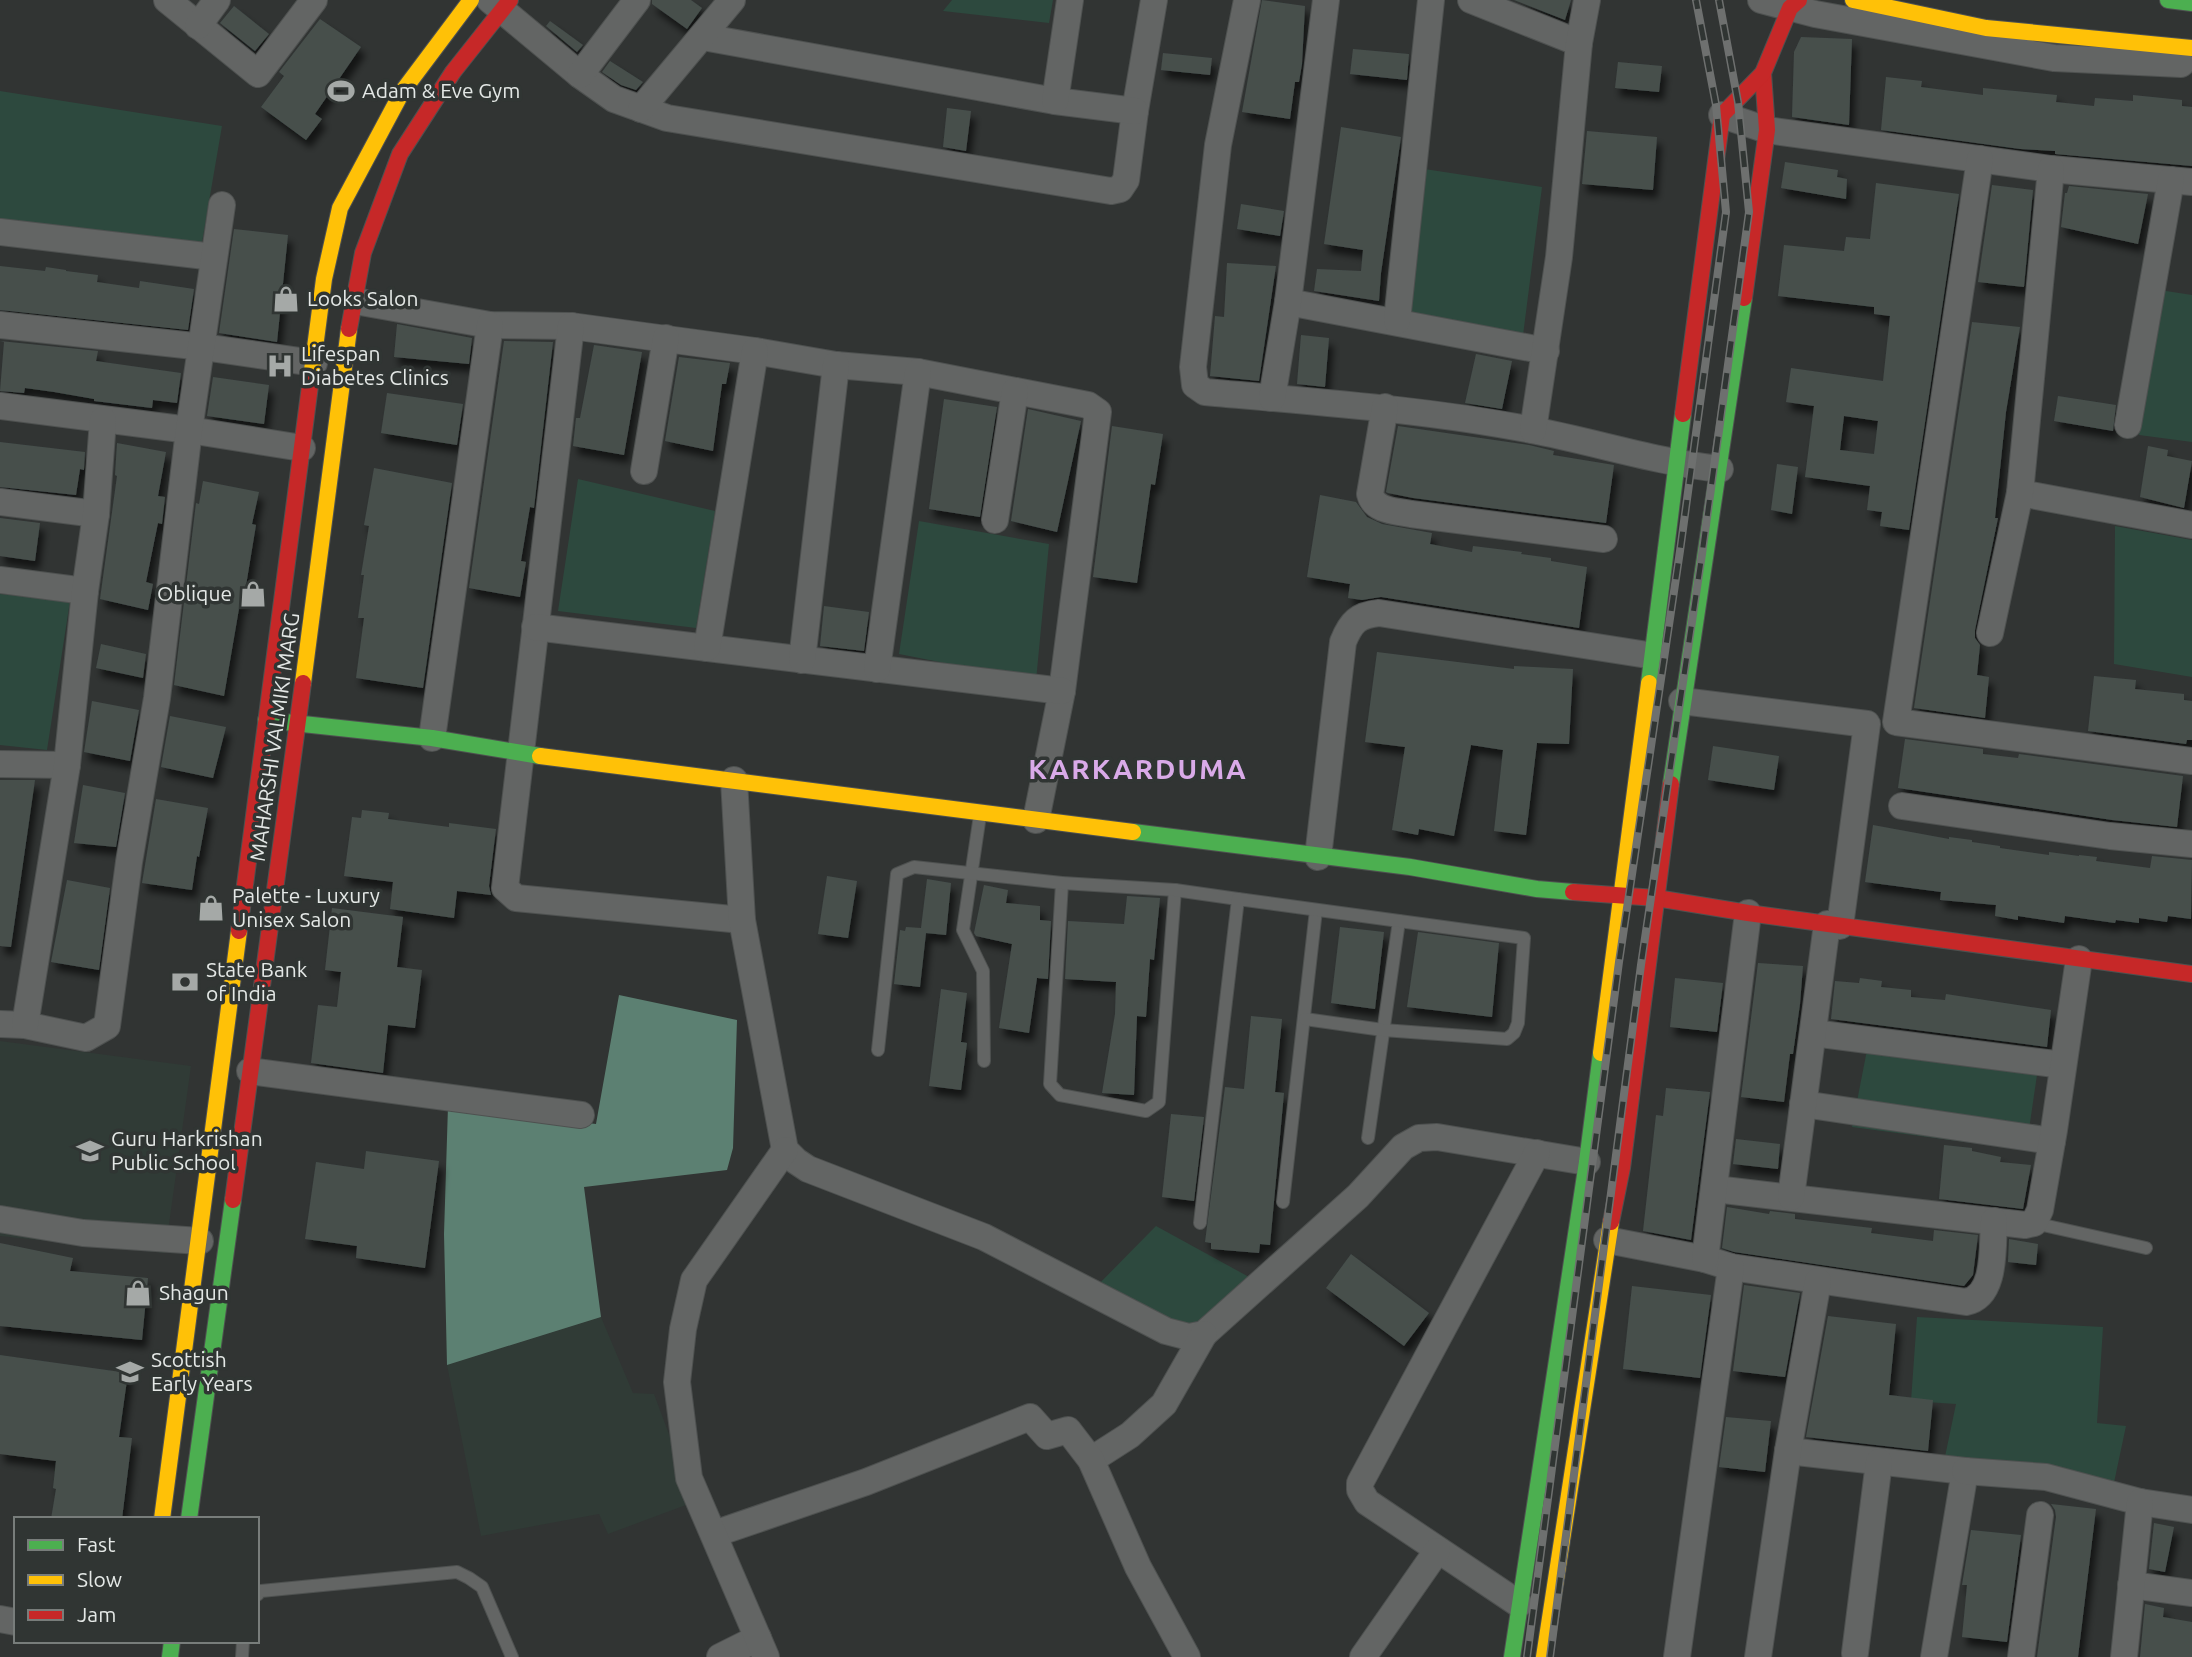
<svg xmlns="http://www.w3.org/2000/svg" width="2192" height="1657" font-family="Ubuntu,sans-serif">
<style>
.built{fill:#303b36}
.green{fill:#2d493e}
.water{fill:#5c8072}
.building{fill:#464f4c;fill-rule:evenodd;filter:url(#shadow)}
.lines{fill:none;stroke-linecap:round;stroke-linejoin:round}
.lane-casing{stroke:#4e5150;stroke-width:14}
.street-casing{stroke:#4e5150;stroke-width:28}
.fast-casing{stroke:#4e5150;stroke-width:18}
.slow-casing{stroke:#4e5150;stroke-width:18}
.jam-casing{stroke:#4e5150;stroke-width:18}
.lane{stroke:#636564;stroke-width:12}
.street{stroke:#636564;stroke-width:26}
.fast{stroke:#4caf50;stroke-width:16}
.slow{stroke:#ffc107;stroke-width:16}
.jam{stroke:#c62828;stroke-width:16}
.rail-casing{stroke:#6e706f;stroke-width:8}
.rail{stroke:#303533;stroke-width:5;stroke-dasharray:16;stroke-linecap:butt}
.labels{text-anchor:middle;stroke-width:7;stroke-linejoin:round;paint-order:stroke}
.poi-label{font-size:21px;fill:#e4e8e6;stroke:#303533;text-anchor:start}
.street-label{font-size:21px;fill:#e4e8e6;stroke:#303533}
.district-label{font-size:28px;font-weight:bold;letter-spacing:2px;fill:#d9aae8;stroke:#303533}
</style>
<defs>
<filter id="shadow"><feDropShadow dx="4.5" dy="8" stdDeviation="3.5" flood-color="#0009"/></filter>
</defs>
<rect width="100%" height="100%" fill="#313433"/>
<g class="built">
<polygon points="0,1041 191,1066 165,1253 0,1236"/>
<polygon points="601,1317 633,1393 654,1394 694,1502 608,1534 599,1514 481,1536 447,1365"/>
</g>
<g class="green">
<polygon points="952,0 1053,0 1049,23 943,11"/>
<polygon points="0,91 222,126 201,248 0,231"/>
<polygon points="1418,168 1542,187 1522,343 1399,322"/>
<polygon points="2153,289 2192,295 2192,442 2139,435"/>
<polygon points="578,479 715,511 696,628 558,611"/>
<polygon points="919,521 1049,544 1036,681 899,654"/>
<polygon points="2115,526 2192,540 2192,677 2114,664"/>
<polygon points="0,594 70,601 47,750 0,745"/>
<polygon points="1867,1050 2038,1068 2026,1150 1852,1127"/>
<polygon points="1156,1226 1249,1277 1180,1346 1092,1291"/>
<polygon points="1917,1317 2103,1327 2097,1423 2126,1426 2112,1492 1942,1471 1956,1404 1911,1401"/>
</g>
<polygon class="water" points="619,995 737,1020 733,1148 727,1170 584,1187 601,1317 447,1365 444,1234 448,1106 596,1124"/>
<g class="building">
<polygon points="652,0 691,0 702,8 687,29 652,4"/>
<polygon points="1262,0 1305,6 1302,64 1299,82 1295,82 1290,119 1242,112"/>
<polygon points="1514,0 1571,0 1565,20"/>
<polygon points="234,6 269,34 255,51 220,23"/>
<polygon points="320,19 361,47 315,114 322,119 306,140 261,107 284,76 279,72"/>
<polygon points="550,21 583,45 577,52 546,26"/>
<polygon points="1801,37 1852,39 1849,125 1792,117 1794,52"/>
<polygon points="1353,49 1409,54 1407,80 1350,74"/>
<polygon points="1163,53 1212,58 1210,75 1161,70"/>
<polygon points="610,61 643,82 636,90 621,85 602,72"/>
<polygon points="1618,62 1662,66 1659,92 1615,88"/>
<polygon points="1886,77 1922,81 1921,87 1983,95 1983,88 2057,95 2056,102 2094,106 2095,98 2133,101 2133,95 2182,100 2182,106 2192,107 2192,166 2055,154 2055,151 2020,149 1881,130"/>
<polygon points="947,108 971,111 966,151 943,147"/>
<polygon points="1341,127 1401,137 1381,273 1379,301 1314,291 1317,269 1361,271 1363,250 1324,244"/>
<polygon points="1587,131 1657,137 1653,190 1582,184"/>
<polygon points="1785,162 1838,170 1837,177 1847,179 1846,199 1781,188"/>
<path d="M1876,183l83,11 -50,336 -29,-4 2,-14 -15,-2 3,-24 -65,-9 9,-71 -28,-4 5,-34 92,13 7,-65 -16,-2v-7l-96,-11 6,-51 60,6 2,-14 24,2zM1844,416l34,5 -4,33 -34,-4z"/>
<polygon points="1992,185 2033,190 2024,287 1978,282"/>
<polygon points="2069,186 2148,194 2138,244 2061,227 2065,193 2067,193"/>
<polygon points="1241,204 1284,211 1280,236 1237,229"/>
<polygon points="234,229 288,235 277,342 219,333"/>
<polygon points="1227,263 1276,266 1259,381 1210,376 1215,316 1224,317"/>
<polygon points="0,266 45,271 46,267 66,270 66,271 98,275 97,282 139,288 140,281 194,289 188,330 0,310"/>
<polygon points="1972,322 2020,327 2006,412 1995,518 1998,518 1975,630 1975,638 1980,645 1977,675 1989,677 1985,718 1914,708"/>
<polygon points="397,324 472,338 469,364 394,357"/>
<polygon points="1301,335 1329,338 1325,387 1297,384"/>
<polygon points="0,341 98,351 96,361 181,373 177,403 153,400 152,408 94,401 94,399 54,392 25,388 24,393 0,391 4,342"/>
<polygon points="504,341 553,342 534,508 530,507 521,561 526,562 520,597 469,588"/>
<polygon points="594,345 642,352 624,455 573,446 576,418 580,418"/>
<polygon points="1476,354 1512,361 1502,409 1465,403"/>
<polygon points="679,357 730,363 726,384 722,384 713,451 665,441"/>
<polygon points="213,377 269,385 264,424 207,416"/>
<polygon points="387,393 463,404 457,445 381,433"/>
<polygon points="2058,396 2116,405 2113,431 2054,421"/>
<polygon points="944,399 997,407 980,517 929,509"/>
<polygon points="1028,409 1081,421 1057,532 1011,521"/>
<polygon points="1112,426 1163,434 1155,485 1151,484 1137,583 1093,577"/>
<polygon points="1398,426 1529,445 1554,451 1553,455 1614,465 1606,523 1413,498 1388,493 1386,492"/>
<polygon points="0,442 85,452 84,470 80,469 76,495 0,487"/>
<polygon points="117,443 166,452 158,496 165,497 162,524 158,523 146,582 153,584 148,610 100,599 117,476 115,475"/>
<polygon points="2148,446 2168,450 2167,456 2192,461 2184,508 2140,497"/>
<polygon points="1777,464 1798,467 1792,514 1771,510"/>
<polygon points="374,468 452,483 423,688 356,678 364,618 358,618 364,575 361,575 369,526 364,525"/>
<polygon points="203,481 259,492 252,524 256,525 243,604 240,603 224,696 174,685 196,503 199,504"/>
<polygon points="1320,495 1356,502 1367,517 1382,524 1432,533 1430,544 1472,552 1473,546 1522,552 1521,554 1551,558 1551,561 1587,567 1579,628 1381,597 1362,600 1348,598 1350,584 1307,577"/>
<polygon points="0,518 40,523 35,561 0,556"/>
<polygon points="824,606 869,612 864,651 820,646"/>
<polygon points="101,644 146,654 143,678 96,668"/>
<polygon points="1377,652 1514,669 1514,666 1573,669 1569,744 1537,743 1526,835 1494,831 1503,750 1471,745 1454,836 1419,829 1418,835 1392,830 1405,747 1365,742"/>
<polygon points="2094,676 2136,680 2135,689 2184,694 2184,700 2192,701 2192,740 2187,740 2186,744 2088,731"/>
<polygon points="92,701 139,710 130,761 84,752"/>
<polygon points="170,716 226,727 213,778 161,767"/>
<polygon points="1905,739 1983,749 1983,754 2018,758 2019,754 2183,776 2177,827 2112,820 1898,788"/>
<polygon points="1713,746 1779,756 1774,790 1708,780"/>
<polygon points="0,780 35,780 11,947 0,946"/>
<polygon points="83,785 125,793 116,847 74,843"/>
<polygon points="156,799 208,808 199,857 197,856 192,890 142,883"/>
<polygon points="362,810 389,813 388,819 449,827 449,823 496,829 489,886 491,895 457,891 454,918 390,909 393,882 344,876 352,817 361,818"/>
<polygon points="1873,825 1949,839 1949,837 1972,840 1972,842 2000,846 2000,848 2049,855 2049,852 2079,856 2079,855 2097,857 2096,861 2150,868 2152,856 2192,860 2191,919 2168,916 2167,922 2139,918 2139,923 2116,920 2115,923 2065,916 2064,923 2018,916 2018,920 1995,916 1996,905 1940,900 1941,892 1865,882"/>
<polygon points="827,876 857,881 848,938 818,934"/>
<polygon points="927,879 951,883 946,935 926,933 920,987 894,984 900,930 905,931 906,927 921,928"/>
<polygon points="67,880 110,888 99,970 51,962"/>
<polygon points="984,885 1008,890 1006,903 1040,906 1040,920 1051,921 1048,979 1037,978 1029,1033 999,1028 1012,944 976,936 974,933"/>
<polygon points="1127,896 1160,898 1154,960 1150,959 1146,1017 1137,1016 1134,1095 1102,1093 1115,1014 1116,982 1065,979 1068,921 1124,924"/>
<polygon points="332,908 403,917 397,967 422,970 415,1028 388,1025 383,1073 311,1063 318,1005 337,1007 341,972 325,970"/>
<polygon points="1340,927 1384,932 1375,1009 1331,1003"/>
<polygon points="1418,932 1499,943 1492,1017 1407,1007"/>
<polygon points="1758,963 1803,966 1800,1004 1793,1054 1790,1054 1784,1102 1741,1097"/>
<polygon points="1675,978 1723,983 1717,1032 1670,1027"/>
<polygon points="1860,978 1882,981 1881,987 1911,990 1911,997 1945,1000 1946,994 2051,1010 2047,1047 1831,1019 1835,981 1859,983"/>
<polygon points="941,989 967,993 961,1042 967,1043 961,1090 929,1086"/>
<polygon points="1251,1016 1282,1019 1275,1092 1284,1093 1270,1245 1260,1244 1259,1253 1211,1249 1211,1243 1205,1242 1225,1087 1244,1089"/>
<polygon points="1666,1088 1710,1092 1691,1240 1643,1231 1656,1115 1663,1116"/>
<polygon points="1171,1114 1204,1117 1194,1201 1162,1197"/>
<polygon points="1736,1139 1780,1144 1778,1169 1733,1164"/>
<polygon points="1944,1145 1972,1148 1972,1151 2001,1157 2000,1162 2031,1165 2023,1209 1939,1199"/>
<polygon points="366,1151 439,1161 425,1268 356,1258 357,1246 305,1239 316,1162 364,1169"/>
<polygon points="1727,1207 1769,1214 1770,1211 1795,1214 1795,1219 1872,1228 1871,1233 1933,1241 1934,1230 1978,1235 1973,1275 1964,1286 1734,1252 1722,1248"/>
<polygon points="2009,1239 2038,1244 2036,1265 2008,1262"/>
<polygon points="0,1243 73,1258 70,1271 148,1278 142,1340 0,1326"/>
<polygon points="1351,1254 1429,1313 1404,1346 1326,1288"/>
<polygon points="1744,1285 1800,1293 1785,1377 1733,1371"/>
<polygon points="1632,1286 1711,1295 1700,1378 1623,1369"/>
<polygon points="1828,1316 1896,1324 1889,1395 1933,1400 1928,1451 1806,1437"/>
<polygon points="0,1355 128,1373 119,1437 132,1438 122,1519 51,1519 56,1489 53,1488 56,1461 0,1454"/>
<polygon points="1726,1417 1771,1421 1765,1472 1719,1467"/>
<polygon points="2051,1504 2096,1509 2078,1657 2037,1657 2056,1517 2055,1510"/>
<polygon points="2154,1523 2174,1527 2165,1572 2149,1569"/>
<polygon points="1971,1530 2021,1535 2007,1642 1962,1637 1967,1585 1962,1585"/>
<polygon points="2145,1604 2164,1608 2163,1617 2192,1622 2192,1657 2140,1657"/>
</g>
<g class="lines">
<g class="lane-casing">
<g id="lane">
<polyline points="980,815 963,930 983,971 984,1061"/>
<polyline points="1062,883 1050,1084 1060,1095 1146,1111 1159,1102 1175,890"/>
<polyline points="878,1050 897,874 914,867 1062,883 1175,890 1238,899"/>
<polyline points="1368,1138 1399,921"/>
<polyline points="1283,1202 1316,910"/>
<polyline points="1200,1223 1238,899 1524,938 1518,1023 1514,1033 1507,1039 1383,1030 1305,1019"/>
<polyline points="2034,1223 2146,1248"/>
<polyline points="257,1595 261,1591 457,1572 469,1578 482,1587 512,1657"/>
<polyline points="242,1657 243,1641"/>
</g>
</g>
<g class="street-casing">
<g id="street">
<polyline points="167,0 258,74 314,0"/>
<polyline points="490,0 580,75 614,99 667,118 1111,191 1120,189 1126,180 1135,111 1154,0"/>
<path d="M1247,0l-29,145 -25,222 2,18 10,7c109,10 219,17 327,38 63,12 124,32 188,39"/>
<polyline points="1471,0 1579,43"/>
<polyline points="1761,0 1815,14 2054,58 2181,64"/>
<polyline points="198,26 217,0"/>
<polyline points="703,37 1055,101 1135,111"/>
<polyline points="580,75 637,0"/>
<polyline points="1055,101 1070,0"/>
<polyline points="641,109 732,0"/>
<polyline points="1722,115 1767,130 2051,169 2192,182"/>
<polyline points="1980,159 1896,722 2192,761"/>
<polyline points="0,232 214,257"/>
<polyline points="355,301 490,325 571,326 755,351 836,365 918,372 1088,405 1098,412 1062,691 1036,820"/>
<polyline points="1288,302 1546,351"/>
<polyline points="1397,321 1431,0"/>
<polyline points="0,325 203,347 314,363"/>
<polyline points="571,326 505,888 516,898 742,920"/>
<polyline points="1272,398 1288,302 1326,0"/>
<polyline points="0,406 189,430 302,448"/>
<path d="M1385,407l-15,87c4,17 25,17 41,20l193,25"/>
<polyline points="2128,425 2171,180"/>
<polyline points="1533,430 1559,257 1579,43 1587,0"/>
<polyline points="644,471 666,338"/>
<polyline points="2020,493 2192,525"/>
<polyline points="0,502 96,514"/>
<polyline points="995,520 1015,391"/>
<polyline points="0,580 85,591"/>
<polyline points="535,627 1062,691"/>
<polyline points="1990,633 2020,493 2051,169"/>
<polyline points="707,648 755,351"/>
<polyline points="802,660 836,365"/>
<polyline points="877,669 918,372"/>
<polyline points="1682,701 1867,724 1840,926"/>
<polyline points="432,738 490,325"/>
<polyline points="0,764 67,765"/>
<polyline points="734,780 742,920 785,1150 796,1161 808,1169 984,1237 1166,1331 1189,1337 1204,1334 1358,1196 1403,1147 1419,1138 1437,1137 1587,1162"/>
<polyline points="1902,806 2110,836 2192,844"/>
<path d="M1318,857l25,-215c8,-20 15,-27 36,-29l275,43"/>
<polyline points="0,1024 25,1025 86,1038 107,1026 129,862 157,698 189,430 222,205"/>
<polyline points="25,1025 67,765 85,591 96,514 103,420"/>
<polyline points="1813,1033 2063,1065"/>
<polyline points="250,1071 581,1115"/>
<polyline points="1803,1104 2052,1141"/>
<polyline points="1715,1189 2025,1225 2034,1223 2040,1210 2054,1130 2079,959"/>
<polyline points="1791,1197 1827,924"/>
<polyline points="0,1219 83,1233 200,1241"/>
<path d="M1607,1240l98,19 26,8 235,35c31,-6 26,-56 28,-81"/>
<polyline points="1705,1259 1748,913"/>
<polyline points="1788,1451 1965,1471 1934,1657"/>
<polyline points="1091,1460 1130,1435 1164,1404 1204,1334"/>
<polyline points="1965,1471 2046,1477 2140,1502 2192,1510"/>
<polyline points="714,1534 866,1482 1030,1417 1047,1436 1068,1430 1091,1460 1138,1567 1187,1657"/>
<polyline points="2131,1585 2192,1593"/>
<polyline points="1519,1604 1367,1502 1360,1490 1360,1483 1537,1153"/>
<polyline points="0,1619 16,1622"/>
<polyline points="1855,1653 1879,1462"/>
<polyline points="720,1657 758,1638"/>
<polyline points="766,1657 689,1478 677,1382 683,1329 694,1280 785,1150"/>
<polyline points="1363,1657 1437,1551"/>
<polyline points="1677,1657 1731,1267"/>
<polyline points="1758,1657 1788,1451 1818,1281"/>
<polyline points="2021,1657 2040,1515"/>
<polyline points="2124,1657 2140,1502"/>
</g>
</g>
<g class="fast-casing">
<g id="fast">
<polyline points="2168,0 2192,3"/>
<polyline points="1649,683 1683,414"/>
<polyline points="266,720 432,738 540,756"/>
<polyline points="1671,784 1744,298"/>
<polyline points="1133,832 1410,867 1537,889 1573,892"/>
<polyline points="189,1519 233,1200"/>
<polyline points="170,1657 172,1641"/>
<polyline points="1512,1657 1587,1162 1601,1053"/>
</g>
</g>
<g class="slow-casing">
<g id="slow">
<polyline points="1853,0 1986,28 2192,48"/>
<polyline points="311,378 324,279 340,208 402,92 471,0"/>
<polyline points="303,683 349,329"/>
<polyline points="540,756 1133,832"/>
<polyline points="1601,1053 1649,683"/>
<polyline points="162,1519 239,931"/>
<polyline points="1544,1657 1611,1222"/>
</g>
</g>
<g class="jam-casing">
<g id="jam">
<polyline points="1744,298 1767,130 1763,73"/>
<polyline points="349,329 363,253 400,154 453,72 510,0"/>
<polyline points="1683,414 1722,115 1763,73 1790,8 1799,0"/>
<polyline points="1573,892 1656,898 1748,913 2192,974"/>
<polyline points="239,931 311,378"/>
<polyline points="233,1200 303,683"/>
<polyline points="1611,1222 1622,1168 1671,784"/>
</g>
</g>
<use href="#lane" class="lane"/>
<use href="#street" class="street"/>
<use href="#fast" class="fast"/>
<use href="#slow" class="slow"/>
<use href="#jam" class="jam"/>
<g class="rail-casing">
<g id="rail">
<polyline points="1527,1657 1619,962 1680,551 1726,212 1716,105 1696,0"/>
<polyline points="1550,1657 1641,965 1702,554 1749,212 1738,102 1719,0"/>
</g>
</g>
<use href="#rail" class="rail"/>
</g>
<defs>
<g id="stadium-bare" transform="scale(2.1)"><path d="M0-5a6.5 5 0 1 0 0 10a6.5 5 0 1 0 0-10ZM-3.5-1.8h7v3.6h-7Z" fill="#a5a9a7" stroke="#303533" stroke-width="2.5" paint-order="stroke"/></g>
<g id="shop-bare" transform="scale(2.1)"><path d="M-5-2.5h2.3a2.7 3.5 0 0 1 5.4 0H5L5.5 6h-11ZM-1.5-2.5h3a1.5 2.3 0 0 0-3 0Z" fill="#a5a9a7" stroke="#303533" stroke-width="2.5" paint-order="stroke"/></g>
<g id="hospital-bare" transform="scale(2.1)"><path d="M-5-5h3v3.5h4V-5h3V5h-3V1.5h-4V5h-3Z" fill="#a5a9a7" stroke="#303533" stroke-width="2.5" paint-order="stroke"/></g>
<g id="bank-bare" transform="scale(2.1)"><path d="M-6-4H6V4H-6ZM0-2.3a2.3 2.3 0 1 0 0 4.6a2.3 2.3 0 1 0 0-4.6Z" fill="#a5a9a7" stroke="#303533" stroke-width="2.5" paint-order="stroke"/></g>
<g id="school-bare" transform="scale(2.1)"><path d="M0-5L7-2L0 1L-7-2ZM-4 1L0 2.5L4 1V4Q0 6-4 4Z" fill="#a5a9a7" stroke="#303533" stroke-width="2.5" paint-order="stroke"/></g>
</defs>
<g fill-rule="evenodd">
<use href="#stadium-bare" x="341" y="91"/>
<use href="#shop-bare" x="286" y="299"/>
<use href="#hospital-bare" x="280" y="366"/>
<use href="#shop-bare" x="253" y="594"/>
<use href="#shop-bare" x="211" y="908"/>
<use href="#bank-bare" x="185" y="982"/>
<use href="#school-bare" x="90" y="1151"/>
<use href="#shop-bare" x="138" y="1293"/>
<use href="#school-bare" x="130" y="1372"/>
</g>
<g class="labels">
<g class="poi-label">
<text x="362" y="98">Adam &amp; Eve Gym</text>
<text x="307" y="306">Looks Salon</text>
<text x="301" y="361">Lifespan<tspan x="301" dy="24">Diabetes Clinics</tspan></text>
<text x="232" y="601" text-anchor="end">Oblique</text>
<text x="232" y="903">Palette - Luxury<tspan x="232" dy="24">Unisex Salon</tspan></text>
<text x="206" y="977">State Bank<tspan x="206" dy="24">of India</tspan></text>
<text x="111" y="1146">Guru Harkrishan<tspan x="111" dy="24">Public School</tspan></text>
<text x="159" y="1300">Shagun</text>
<text x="151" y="1367">Scottish<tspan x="151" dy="24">Early Years</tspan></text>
</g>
<g class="street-label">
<text transform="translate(275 737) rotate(-82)" y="7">MAHARSHI VALMIKI MARG</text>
</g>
<g class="district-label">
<text x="1138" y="779">KARKARDUMA</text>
</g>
</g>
<rect x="14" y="1517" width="245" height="126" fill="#303533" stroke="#787d7b" stroke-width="2"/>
<rect x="28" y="1540" width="35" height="10" fill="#4caf50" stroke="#787d7b" stroke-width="2"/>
<text x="77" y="1552" font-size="21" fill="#e4e8e6">Fast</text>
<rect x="28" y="1575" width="35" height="10" fill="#ffc107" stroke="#787d7b" stroke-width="2"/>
<text x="77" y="1587" font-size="21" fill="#e4e8e6">Slow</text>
<rect x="28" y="1610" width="35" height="10" fill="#c62828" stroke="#787d7b" stroke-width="2"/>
<text x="77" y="1622" font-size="21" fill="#e4e8e6">Jam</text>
</svg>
